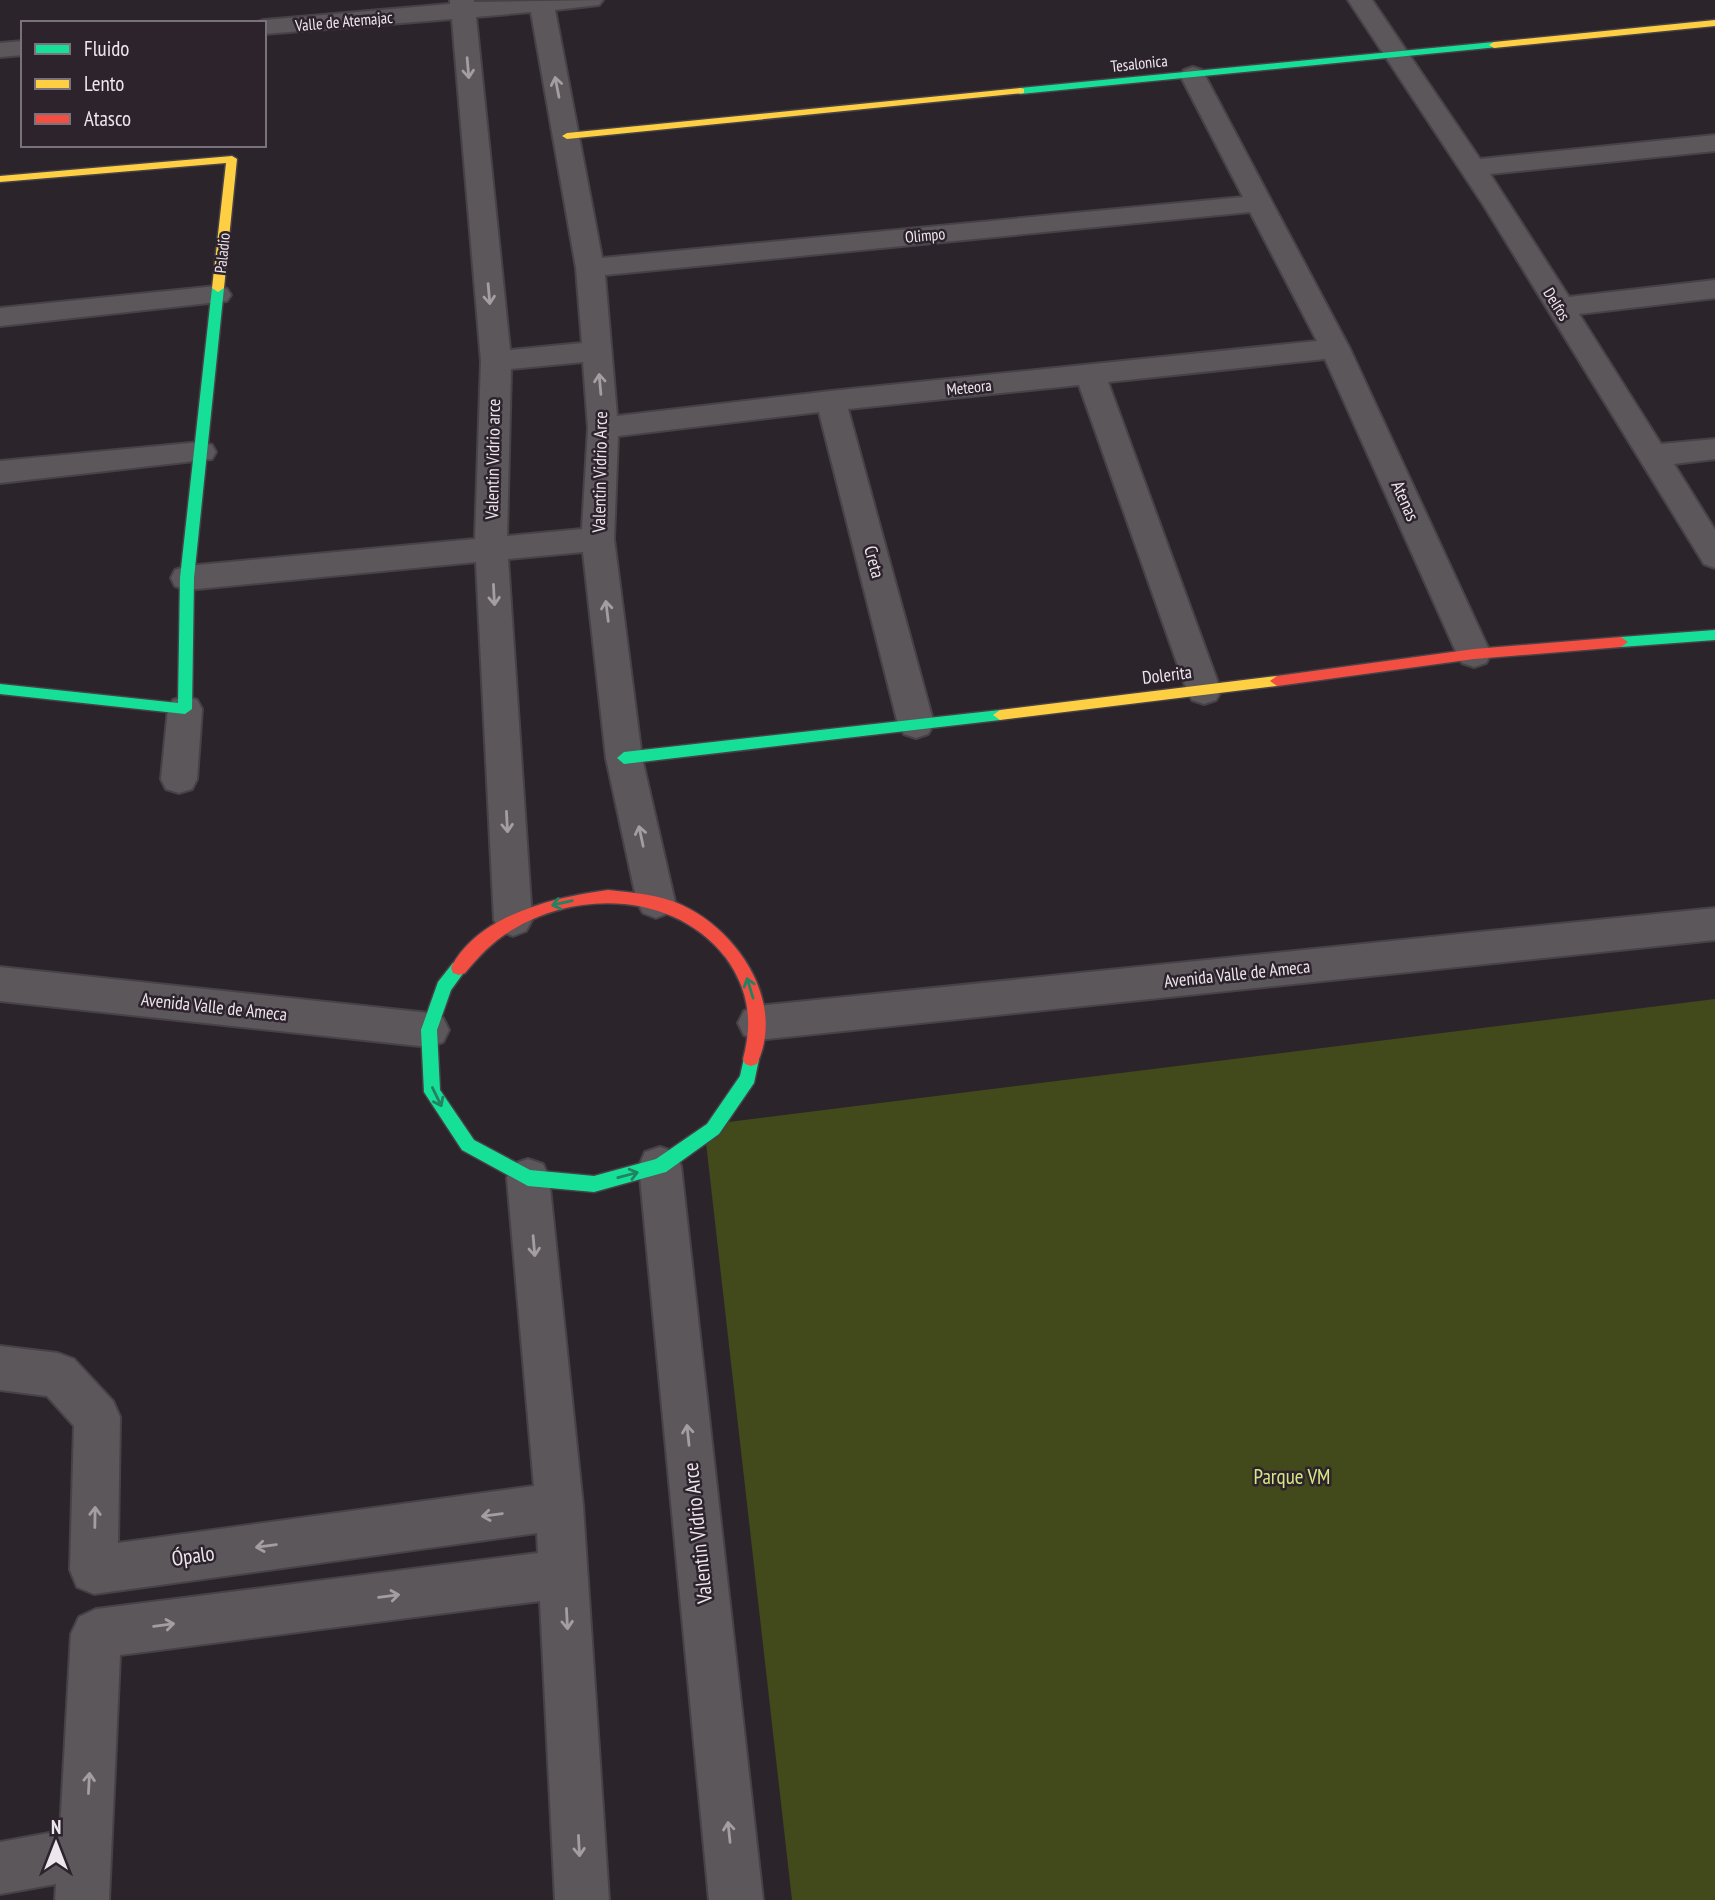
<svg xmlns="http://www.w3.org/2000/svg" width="1715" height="1900" font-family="'PT Sans Narrow',sans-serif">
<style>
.green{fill:#42491b}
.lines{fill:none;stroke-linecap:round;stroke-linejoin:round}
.street-casing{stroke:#474247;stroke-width:4}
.fast-casing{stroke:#474247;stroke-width:3}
.slow-casing{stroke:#474247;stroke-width:3}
.jam-casing{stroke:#474247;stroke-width:3}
.street{fill:#5b575b;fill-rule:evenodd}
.fast{fill:#16e098;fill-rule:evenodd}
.slow{fill:#ffcf43;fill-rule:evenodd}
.jam{fill:#f24e42;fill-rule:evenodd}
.oneway{stroke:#a49ea4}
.oneway2{stroke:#228262}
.labels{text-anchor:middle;stroke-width:5;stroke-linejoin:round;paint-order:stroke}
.far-street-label{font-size:16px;fill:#ede6ed;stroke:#2d232d}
.street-label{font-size:18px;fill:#ede6ed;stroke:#2d232d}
.near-park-label{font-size:21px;fill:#d5e781;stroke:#2d232d}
.near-street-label{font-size:21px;fill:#ede6ed;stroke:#2d232d}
</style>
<rect width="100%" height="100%" fill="#2b252b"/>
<polygon class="green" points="1715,999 1715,1900 792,1900 704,1125"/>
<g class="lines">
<g class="street-casing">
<g id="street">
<path d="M450,0h24v2l129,-2 -4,5 -44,5 47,248 641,-61 -63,-122 4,-5 9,-3 9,3 148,279 141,305 -5,9 -12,4 -12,-4 -5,-9 -132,-295 -217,23 113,309 -5,9 -12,4 -12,-4 -5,-9 -108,-306 -231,24 86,315 -6,10 -12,4 -12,-4 -6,-10 -79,-312 -201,24 -4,103 28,219 33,144 -6,11 -13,5 -13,-5 -6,-11 -31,-144 -23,-206 -75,7 24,361 -6,11 -13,5 -13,-5 -6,-11 -18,-358 -289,28 -12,-4 -4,-8 4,-8 12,-4 288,-27 6,-178 -29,-342 -188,15v-11h-9l9,-3 186,-16zM531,12l45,256 6,75 -72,7 -34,-333zM1250,212l67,129 -486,50 -214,25 -12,-141zM583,362l5,66 -6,101 -75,7 4,-167z"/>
<polygon points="1348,0 1372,0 1480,159 1715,135 1715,151 1490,174 1569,297 1715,280 1715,298 1579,314 1661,444 1715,439 1715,459 1674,464 1715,530 1715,568 1704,564 1484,206"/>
<polygon points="23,41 23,55 0,57 0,43"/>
<polygon points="217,286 227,289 231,295 227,301 0,326 0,308"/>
<polygon points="201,442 212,445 216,452 212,459 0,483 0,461"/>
<polygon points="185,696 197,700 202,709 197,779 192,789 179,793 166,789 161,779 168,709 173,700"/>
<polygon points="1715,908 1715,940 758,1040 744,1035 738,1023 744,1011 758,1006"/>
<polygon points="0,967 429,1013 443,1018 449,1030 443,1042 429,1047 0,1001"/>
<polygon points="660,1147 675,1152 681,1166 763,1900 709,1900 639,1166 645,1152"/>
<polygon points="528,1159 543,1164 549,1178 583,1506 609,1900 555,1900 540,1601 120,1655 109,1900 55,1900 56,1884 0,1894 0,1842 60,1831 71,1634 79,1617 96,1609 538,1553 537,1533 94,1594 77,1587 70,1570 74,1426 47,1396 0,1390 0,1346 58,1353 74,1359 113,1401 120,1417 118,1543 534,1486 507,1178 513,1164"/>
</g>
</g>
<g class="fast-casing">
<g id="fast">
<polygon points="1494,42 1498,43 1498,47 1020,94 1015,91 1020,88"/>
<polygon points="218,284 224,288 194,578 192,709 185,714 0,694 0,684 178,703 180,578 212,288"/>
<polygon points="1715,630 1715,640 1621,647 1614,642 1621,637"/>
<polygon points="1000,710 1007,715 1000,720 624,764 617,758 624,752"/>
<polygon points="459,961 465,963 467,968 451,990 437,1030 440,1090 474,1140 530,1170 594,1176 656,1159 707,1124 740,1076 745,1054 751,1052 757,1054 759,1059 754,1083 719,1134 666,1172 594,1192 528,1186 462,1150 424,1092 421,1030 438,982 453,963"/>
</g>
</g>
<g class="slow-casing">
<g id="slow">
<polygon points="1715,20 1715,26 1494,48 1489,45 1494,42"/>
<polygon points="1020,88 1024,89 1024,93 567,139 562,136 567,133"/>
<polygon points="232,156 237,159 224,288 218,292 212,288 226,163 0,182 0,176"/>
<polygon points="1277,676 1284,681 1277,686 1000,720 993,715 1000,710"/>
</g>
</g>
<g class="jam-casing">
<g id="jam">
<polygon points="1621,637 1628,642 1621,647 1474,659 1277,686 1270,681 1277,676 1474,649"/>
<path d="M608,890c26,3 50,4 74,15 56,26 104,97 75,159l-6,2 -6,-2 -2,-5c10,-37 6,-69 -17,-101 -50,-65 -147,-69 -214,-28 -19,11 -33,26 -47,43l-6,2 -6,-2 -2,-5c26,-53 104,-71 157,-78z"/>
</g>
</g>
<use href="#street" class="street"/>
<use href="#fast" class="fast"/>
<use href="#slow" class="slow"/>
<use href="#jam" class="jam"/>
</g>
<defs><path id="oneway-shaft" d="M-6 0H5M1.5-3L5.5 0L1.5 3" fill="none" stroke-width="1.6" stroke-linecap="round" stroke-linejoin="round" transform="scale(1.75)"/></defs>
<g class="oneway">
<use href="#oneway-shaft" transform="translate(468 68) rotate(85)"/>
<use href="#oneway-shaft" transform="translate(557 87) rotate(-101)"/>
<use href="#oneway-shaft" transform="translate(489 294) rotate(85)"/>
<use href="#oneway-shaft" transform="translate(600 384) rotate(-95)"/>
<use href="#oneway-shaft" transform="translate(494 595) rotate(87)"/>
<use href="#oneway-shaft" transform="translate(607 611) rotate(-97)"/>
<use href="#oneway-shaft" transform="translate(507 822) rotate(87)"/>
<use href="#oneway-shaft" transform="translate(641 836) rotate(-102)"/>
<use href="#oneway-shaft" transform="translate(534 1246) rotate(85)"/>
<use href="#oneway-shaft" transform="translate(688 1435) rotate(-96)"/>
<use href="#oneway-shaft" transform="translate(492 1515) rotate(172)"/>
<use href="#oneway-shaft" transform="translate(95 1517) rotate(-89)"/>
<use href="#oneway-shaft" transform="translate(266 1546) rotate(172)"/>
<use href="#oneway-shaft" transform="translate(389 1596) rotate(-7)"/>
<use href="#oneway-shaft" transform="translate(567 1619) rotate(87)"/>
<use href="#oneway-shaft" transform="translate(164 1625) rotate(-7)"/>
<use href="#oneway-shaft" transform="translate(89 1783) rotate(-87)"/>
<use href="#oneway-shaft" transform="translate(729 1832) rotate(-96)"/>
<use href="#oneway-shaft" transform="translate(579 1846) rotate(87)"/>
</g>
<g class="oneway2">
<use href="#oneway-shaft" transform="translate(562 903) rotate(167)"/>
<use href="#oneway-shaft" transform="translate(750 988) rotate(-107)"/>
<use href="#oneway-shaft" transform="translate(437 1097) rotate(64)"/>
<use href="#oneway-shaft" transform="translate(628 1175) rotate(-15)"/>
</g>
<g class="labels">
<g class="far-street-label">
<text transform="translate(344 21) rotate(-5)" y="6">Valle de Atemajac</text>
<text transform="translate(1139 63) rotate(-6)" y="6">Tesalonica</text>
<text transform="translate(925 235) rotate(-5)" y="6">Olimpo</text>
<text transform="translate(222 253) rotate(-84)" y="6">Paladio</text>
<text transform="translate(1557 304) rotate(58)" y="6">Delfos</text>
<text transform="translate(969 387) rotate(-6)" y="6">Meteora</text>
</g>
<g class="street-label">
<text transform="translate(493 459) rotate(-89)" y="6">Valentin Vidrio arce</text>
<text transform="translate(600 472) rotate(-89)" y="6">Valentin Vidrio Arce</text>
<text transform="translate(1405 501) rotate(66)" y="6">Atenas</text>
<text transform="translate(874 562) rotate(75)" y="6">Creta</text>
<text transform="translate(1167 675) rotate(-7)" y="6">Dolerita</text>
<text transform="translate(1237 974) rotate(-6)" y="6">Avenida Valle de Ameca</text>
<text transform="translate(214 1007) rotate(6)" y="6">Avenida Valle de Ameca</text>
</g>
<g class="near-park-label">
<text x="1292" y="1484">Parque VM</text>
</g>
<g class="near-street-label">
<text transform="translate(698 1533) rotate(-96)" y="7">Valentin Vidrio Arce</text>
<text transform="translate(193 1556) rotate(-8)" y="7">Ópalo</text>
</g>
</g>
<rect x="21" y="21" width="245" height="126" fill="#2d232d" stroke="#7a717a" stroke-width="2"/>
<rect x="35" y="44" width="35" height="10" fill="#16e098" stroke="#7a717a" stroke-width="2"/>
<text x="84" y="56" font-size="21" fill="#ede6ed">Fluido</text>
<rect x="35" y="79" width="35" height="10" fill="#ffcf43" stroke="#7a717a" stroke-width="2"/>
<text x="84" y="91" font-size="21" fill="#ede6ed">Lento</text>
<rect x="35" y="114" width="35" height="10" fill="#f24e42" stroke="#7a717a" stroke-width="2"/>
<text x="84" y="126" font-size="21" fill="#ede6ed">Atasco</text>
<g transform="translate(56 1844)" stroke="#2d232d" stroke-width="5" paint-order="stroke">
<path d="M0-5L12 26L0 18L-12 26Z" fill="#ede6ed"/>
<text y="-10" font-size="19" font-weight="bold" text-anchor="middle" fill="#ede6ed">N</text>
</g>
</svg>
